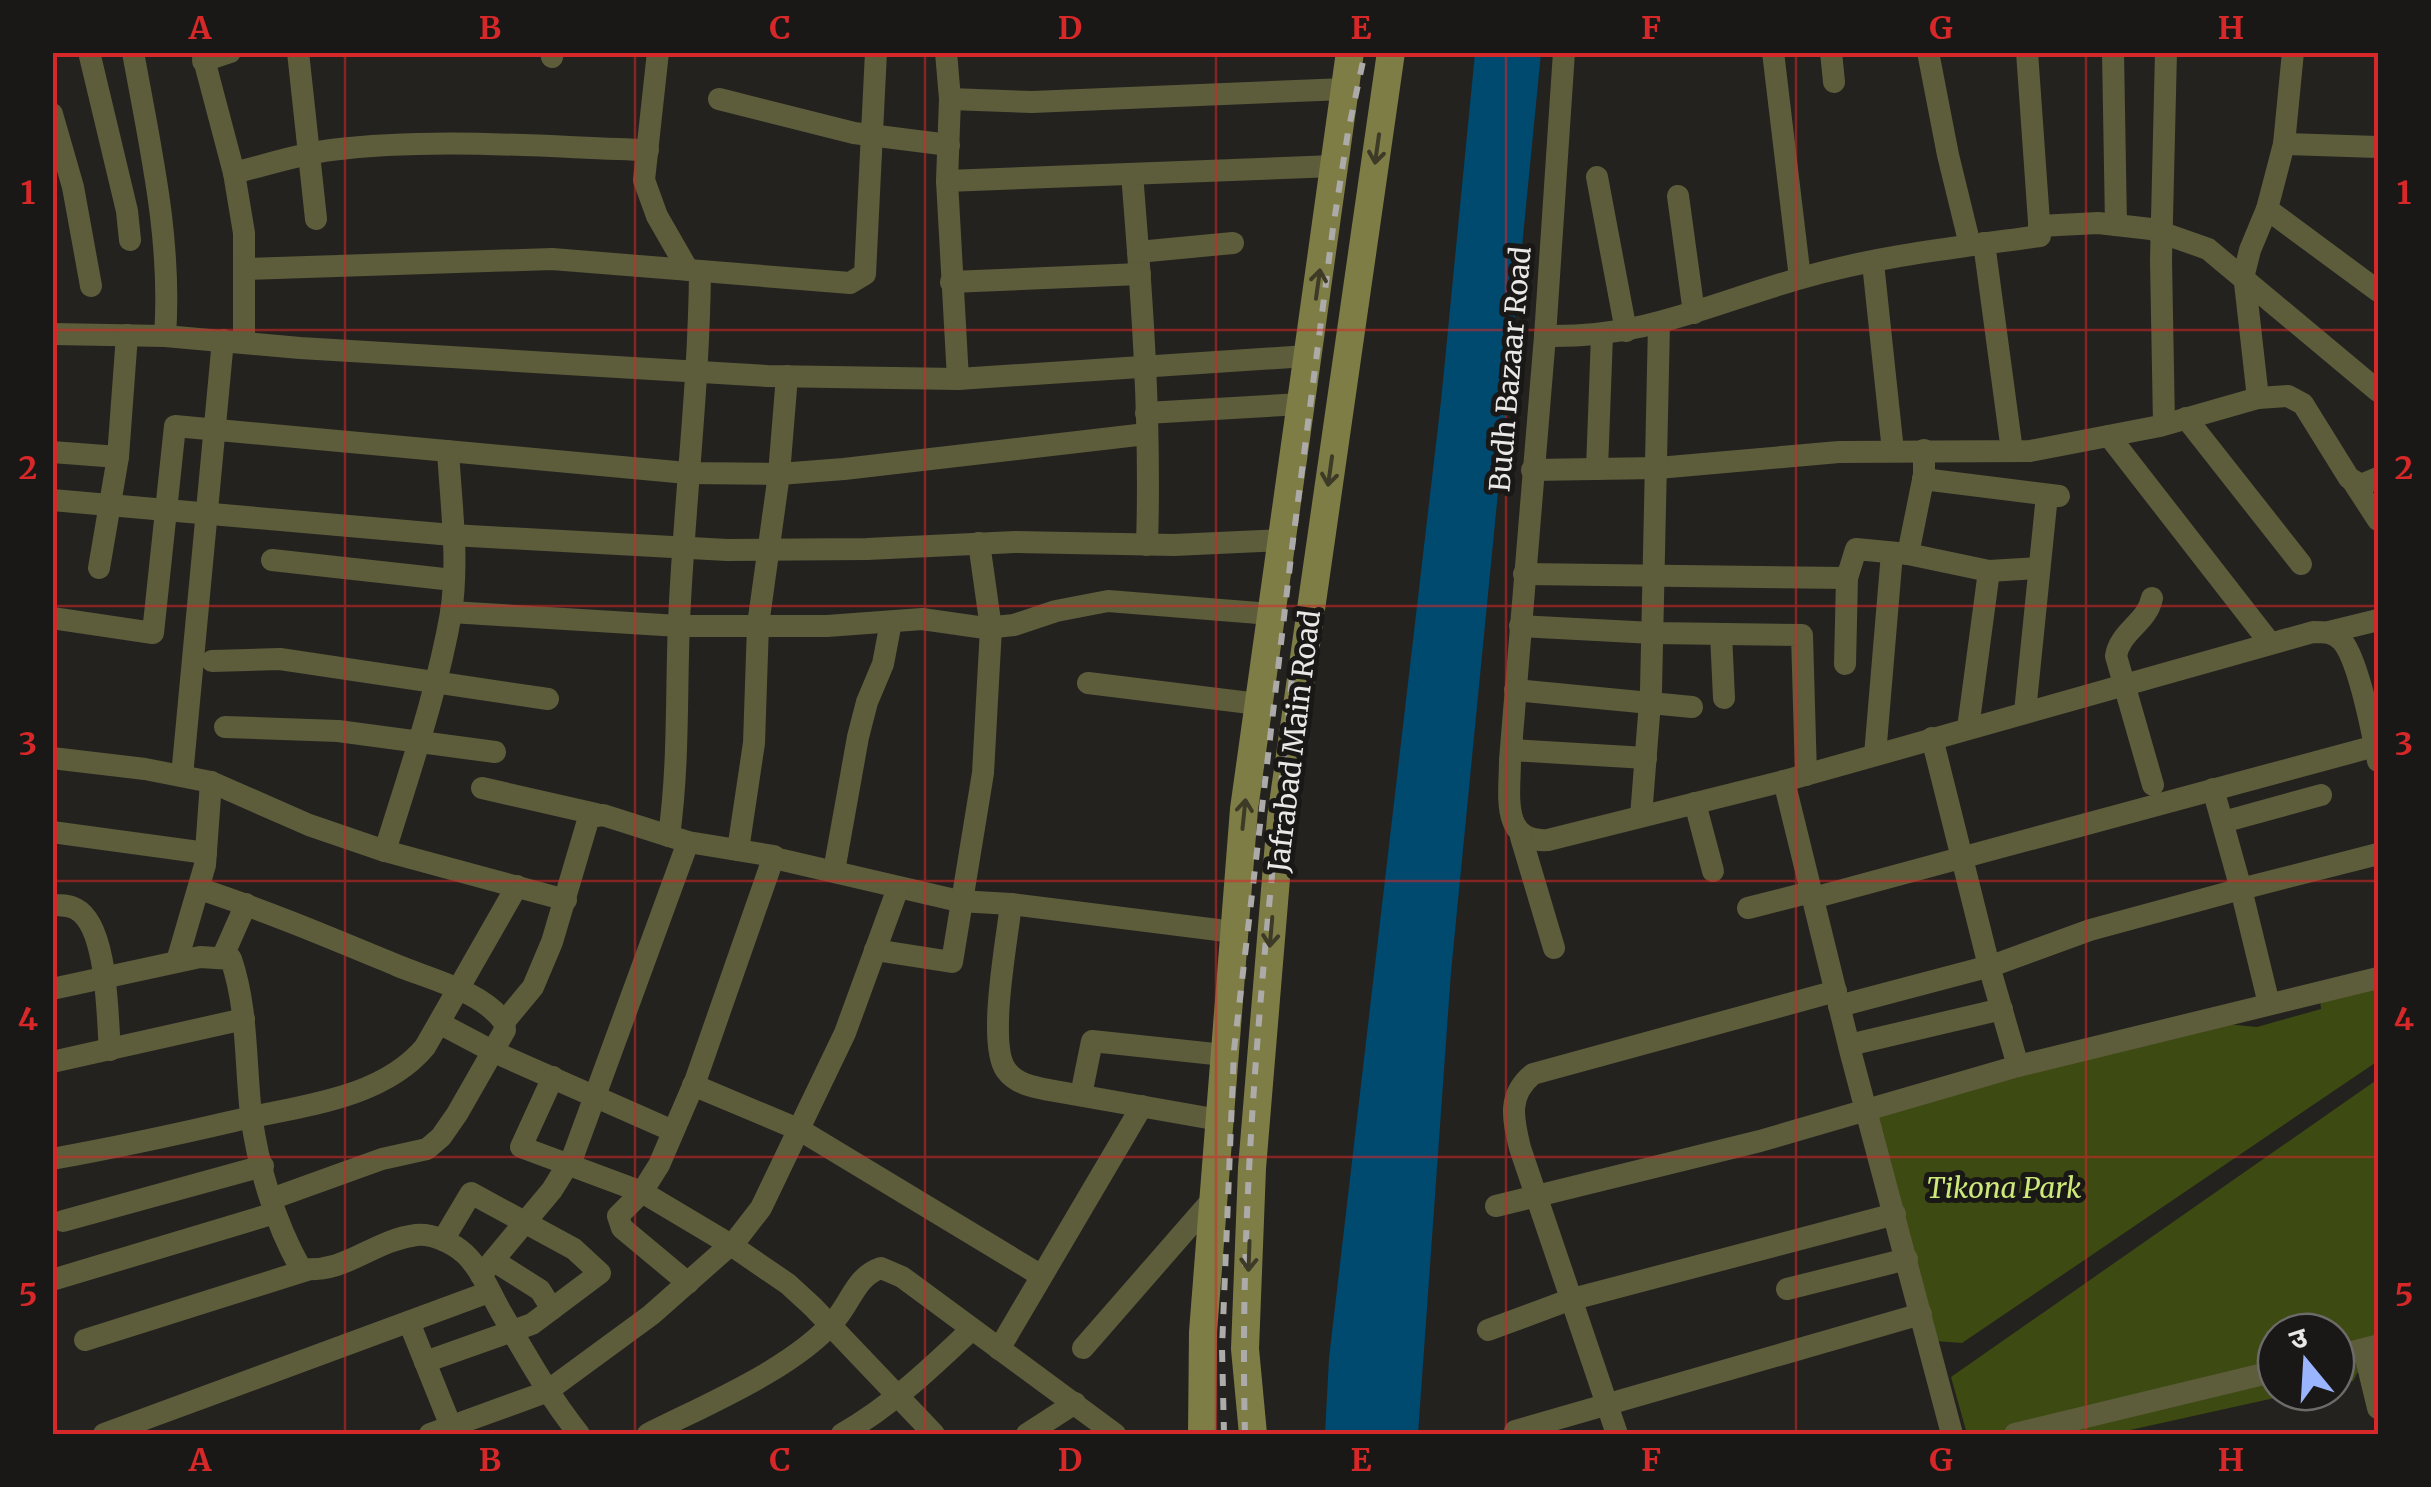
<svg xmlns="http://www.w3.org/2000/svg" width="2431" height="1487" font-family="Merriweather,'Noto Sans Devanagari',serif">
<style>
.green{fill:#3d4a11}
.water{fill:#00496f}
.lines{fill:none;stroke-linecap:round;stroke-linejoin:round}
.minor{stroke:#5d5c3b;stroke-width:22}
.secondary{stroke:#7f7d46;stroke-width:28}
.rail{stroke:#acaba9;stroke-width:6;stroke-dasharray:12 12;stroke-linecap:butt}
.oneway{stroke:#3d3b27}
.grid{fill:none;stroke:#d62828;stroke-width:2.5;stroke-opacity:0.55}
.labels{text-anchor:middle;stroke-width:10;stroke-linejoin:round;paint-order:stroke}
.street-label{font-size:28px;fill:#e9e8e7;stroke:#1a1816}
.park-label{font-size:28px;font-style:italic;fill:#cde97a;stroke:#1a1816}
.neatline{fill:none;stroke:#d62828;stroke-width:4}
.grid-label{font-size:32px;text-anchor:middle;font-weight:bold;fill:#d62828}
</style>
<rect width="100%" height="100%" fill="#23221f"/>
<g class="green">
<polygon points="2378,979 2378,1061 1962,1343 1935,1341 1874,1114 2225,1024 2257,1027 2321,1009 2320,998"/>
<polygon points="2378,1079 2378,1335 2353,1381 2336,1385 2336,1332 2276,1332 2276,1392 2302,1392 2112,1434 1967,1434 1951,1377"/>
</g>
<polygon class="water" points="1475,53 1541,53 1451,972 1418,1434 1325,1434 1329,1358 1441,401"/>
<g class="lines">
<g class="minor">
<polyline points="89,52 127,211 130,240"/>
<path d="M133,52c17,95 39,187 32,284"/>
<polyline points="202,52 234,173 244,233 244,342"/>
<polyline points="298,52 316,219"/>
<polyline points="658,52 644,180 657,216 688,270"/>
<polyline points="946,52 950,99 947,181 958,379"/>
<path d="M1564,52l-19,284 -35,424c0,34 -10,83 38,80l236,-59 529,-149c11,0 21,0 29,9 16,18 31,94 36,120"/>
<polyline points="1773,52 1800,278"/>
<polyline points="1831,52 1834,82"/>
<polyline points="1928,52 1948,155 1970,245"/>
<polyline points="2113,52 2116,225"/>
<polyline points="552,57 553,52"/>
<polyline points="203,61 230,52"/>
<polyline points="719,99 854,133 949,145"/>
<polyline points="950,99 1032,102 1345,89"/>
<polyline points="52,114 73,187 91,286"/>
<polyline points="2284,144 2378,147"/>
<path d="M234,173c32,-8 65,-19 97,-23 105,-13 212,-3 317,0"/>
<path d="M1132,174c10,123 19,247 15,371"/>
<polyline points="1597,177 1626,331"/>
<polyline points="947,181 1334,166"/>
<polyline points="1678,196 1694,313"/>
<polyline points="2267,209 2378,291"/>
<polyline points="2039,226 2098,223 2151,229 2208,249 2378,391"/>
<polyline points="1984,243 2012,451"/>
<polyline points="1138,252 1233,243"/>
<polyline points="1873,263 1893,451"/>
<polyline points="245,269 552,259 850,283 865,274 876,52"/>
<polyline points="951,282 1140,274"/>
<polyline points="52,334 165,336 300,348 767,376 958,379 1307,356"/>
<path d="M1545,336c99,2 162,-31 253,-57 78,-23 162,-32 242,-43l-13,-184"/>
<polyline points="2258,398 2244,274 2250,250 2267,209 2284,144 2293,52"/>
<polyline points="1146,413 1301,404"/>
<polyline points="2186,418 2301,564"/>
<polyline points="2164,424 2161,260 2166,52"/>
<polyline points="2109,436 2270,643"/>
<polyline points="52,452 118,457 127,335"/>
<polyline points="1597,469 1602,335"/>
<polyline points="1532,470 1658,468 1839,452 2030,451 2160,426 2258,398 2288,396 2303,404 2349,478 2361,485 2378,478"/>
<polyline points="1923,479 2059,496"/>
<polyline points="2352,480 2378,520"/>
<polyline points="52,500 452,535 727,550 867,549 1015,542 1174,545 1282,540"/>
<polyline points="1908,554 1989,571 2039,568"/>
<polyline points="272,560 453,580"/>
<polyline points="99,568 118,457"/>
<polyline points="1524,574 1847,578 1856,549 1908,554 1924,475 1924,450"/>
<path d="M2152,598c-5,25 -32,33 -36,58l37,129"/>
<polyline points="451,612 679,626 827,626 922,619 985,628 1014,625 1056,611 1108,601 1271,614"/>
<polyline points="52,618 153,633 175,426 687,473 779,474 844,469 1146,434"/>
<polyline points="1520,626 1653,633 1802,635 1806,775"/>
<polyline points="2329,632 2378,620"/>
<polyline points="1721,634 1724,698"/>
<polyline points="212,661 280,659 548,699"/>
<polyline points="1845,664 1847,578"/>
<polyline points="1088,683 1258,704"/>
<polyline points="1515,690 1692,707"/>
<polyline points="2025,712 2047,495"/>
<polyline points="225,727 338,731 495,752"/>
<polyline points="1968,728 1989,571"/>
<polyline points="1932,738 1989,966 2018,1066"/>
<polyline points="1511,750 1646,758"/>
<polyline points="1875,755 1892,553"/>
<polyline points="52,758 145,769 211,782 309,825 385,851 566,900"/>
<polyline points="182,776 223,340"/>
<polyline points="1784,781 1851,1054 1952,1434"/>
<polyline points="482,788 596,814"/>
<polyline points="1695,803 1713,871"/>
<polyline points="1641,816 1651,690 1659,324"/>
<polyline points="2223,822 2321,795"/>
<polyline points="52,832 206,853"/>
<path d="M669,836c10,-72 7,-142 10,-214 5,-117 20,-234 21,-351"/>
<polyline points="1521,837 1554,948"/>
<polyline points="738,850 754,743 758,625 779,474 787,376"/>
<path d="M385,851c24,-78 52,-158 66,-238 8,-53 0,-109 -3,-162"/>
<polyline points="774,858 959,901 1011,904 1234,932"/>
<polyline points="834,871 858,737 867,702 883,664 891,622"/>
<path d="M200,889c67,22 131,49 196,76 33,14 86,26 108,57l1,8 -48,84 -16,23 -14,12 -45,10 -111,40"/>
<polyline points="1813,898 2375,746"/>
<path d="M1011,904c-4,36 -24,140 -5,166 10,14 27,17 43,20l170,30"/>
<path d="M52,905c8,0 17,0 24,4 32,17 31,107 34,141"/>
<polyline points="1748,908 1811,892"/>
<polyline points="875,950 952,962 983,773 991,628 979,543"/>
<polyline points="223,956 246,904"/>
<polyline points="177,961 205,865 211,782"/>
<path d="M52,989l148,-32 31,2c17,50 14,103 20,155 7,53 24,109 50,155 47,4 70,-28 115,-34 16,-2 37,8 49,19 16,15 25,39 36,58 25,43 47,83 78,122"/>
<polyline points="2269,1004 2241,889 2378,854"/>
<polyline points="1839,1006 1994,965 2090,930 2241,889 2213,789"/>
<polyline points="504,1022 533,987 552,942 589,817 603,815 688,842 774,856 696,1079 659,1165 642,1192 618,1216 622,1228 688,1283"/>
<polyline points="439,1023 494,1052 673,1131"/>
<polyline points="1849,1045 2002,1009"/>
<polyline points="52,1062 244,1019"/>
<polyline points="553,1077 521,1147 642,1192 731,1245 788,1284 813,1307 934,1434"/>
<polyline points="693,1085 800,1130 1040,1275"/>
<polyline points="1081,1095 1092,1041 1224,1055"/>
<path d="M52,1159c61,-11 122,-24 182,-38 63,-15 147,-21 191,-74l92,-161"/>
<polyline points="1496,1206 1760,1141 2018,1066 2378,978"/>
<polyline points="63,1221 263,1166"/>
<polyline points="494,1261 540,1290 552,1309"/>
<polyline points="481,1275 552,1190 573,1156 688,842"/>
<polyline points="52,1280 275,1213"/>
<polyline points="1787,1289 1907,1259"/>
<polyline points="409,1322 454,1434"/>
<polyline points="1488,1330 1569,1300 1895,1214"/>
<polyline points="85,1340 307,1270"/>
<polyline points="1083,1348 1213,1199"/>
<polyline points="999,1349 1142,1106"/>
<polyline points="2364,1350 2378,1408"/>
<polyline points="2336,1356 2376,1346"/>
<polyline points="425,1362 532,1324 600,1273 574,1249 471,1193 443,1240"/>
<polyline points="1515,1431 1921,1314"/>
<polyline points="104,1434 489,1292"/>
<polyline points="430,1434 546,1392 651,1315 737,1239 761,1208 845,1033 898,888"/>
<path d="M648,1434c57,-29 145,-65 187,-114 16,-18 21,-44 46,-52l21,9 213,157"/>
<path d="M842,1434c49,-28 89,-66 130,-105"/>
<polyline points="1027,1434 1075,1403"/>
<path d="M1617,1434l-97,-286c-7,-29 -13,-53 13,-74l303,-83"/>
<polyline points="2015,1434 2276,1371"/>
</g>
<g class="secondary">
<polyline points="1202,1434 1203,1332 1244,809 1350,52"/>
<polyline points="1253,1434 1245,1349 1252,1168 1281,818 1391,52"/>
</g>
<g class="rail">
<polyline points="1224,1434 1222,1348 1234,1050 1292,548 1333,228 1348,132 1365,52"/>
<path d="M1245,1434c-7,-260 23,-519 49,-777"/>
</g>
</g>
<defs><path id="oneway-shaft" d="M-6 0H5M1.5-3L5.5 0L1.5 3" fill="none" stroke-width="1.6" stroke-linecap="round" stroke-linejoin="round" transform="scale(2.5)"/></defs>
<g class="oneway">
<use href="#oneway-shaft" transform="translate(1377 149) rotate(98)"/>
<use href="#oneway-shaft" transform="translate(1318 284) rotate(-82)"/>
<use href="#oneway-shaft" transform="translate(1330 471) rotate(98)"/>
<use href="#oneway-shaft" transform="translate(1244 814) rotate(-84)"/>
<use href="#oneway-shaft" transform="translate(1271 932) rotate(95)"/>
<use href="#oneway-shaft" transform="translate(1249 1256) rotate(92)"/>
</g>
<path class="grid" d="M345,52v1382M635,52v1382M925,52v1382M1216,52v1382M1506,52v1382M1796,52v1382M2086,52v1382M52,330h2326M52,606h2326M52,881h2326M52,1157h2326"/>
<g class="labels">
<g class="street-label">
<text transform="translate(1510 369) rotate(-85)" y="10">Budh Bazaar Road</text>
<text transform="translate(1294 741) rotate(-83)" y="10">Jafrabad Main Road</text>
</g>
<g class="park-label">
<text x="2004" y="1198">Tikona Park</text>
</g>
</g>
<rect width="2431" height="1487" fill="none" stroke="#1a1816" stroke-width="110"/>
<g transform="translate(2306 1362) rotate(342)"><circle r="48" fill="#1a1816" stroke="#6d6b6a" stroke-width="2.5"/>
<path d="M0-8L18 38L0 25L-18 38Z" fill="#9ab5fd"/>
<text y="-15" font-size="28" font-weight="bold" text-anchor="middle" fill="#e9e8e7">उ</text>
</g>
<rect x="55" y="55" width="2321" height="1377" class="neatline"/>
<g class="grid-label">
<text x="200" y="39">A</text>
<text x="490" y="39">B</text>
<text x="780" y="39">C</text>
<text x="1070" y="39">D</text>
<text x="1361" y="39">E</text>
<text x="1651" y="39">F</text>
<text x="1941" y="39">G</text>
<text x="2231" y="39">H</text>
<text x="28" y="204">1</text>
<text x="2404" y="204">1</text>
<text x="28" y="479">2</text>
<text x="2404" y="479">2</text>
<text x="28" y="755">3</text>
<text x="2404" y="755">3</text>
<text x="28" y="1030">4</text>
<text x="2404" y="1030">4</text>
<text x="28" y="1306">5</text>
<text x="2404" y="1306">5</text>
<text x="200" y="1471">A</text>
<text x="490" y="1471">B</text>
<text x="780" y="1471">C</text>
<text x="1070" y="1471">D</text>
<text x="1361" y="1471">E</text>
<text x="1651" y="1471">F</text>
<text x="1941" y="1471">G</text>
<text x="2231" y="1471">H</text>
</g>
</svg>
